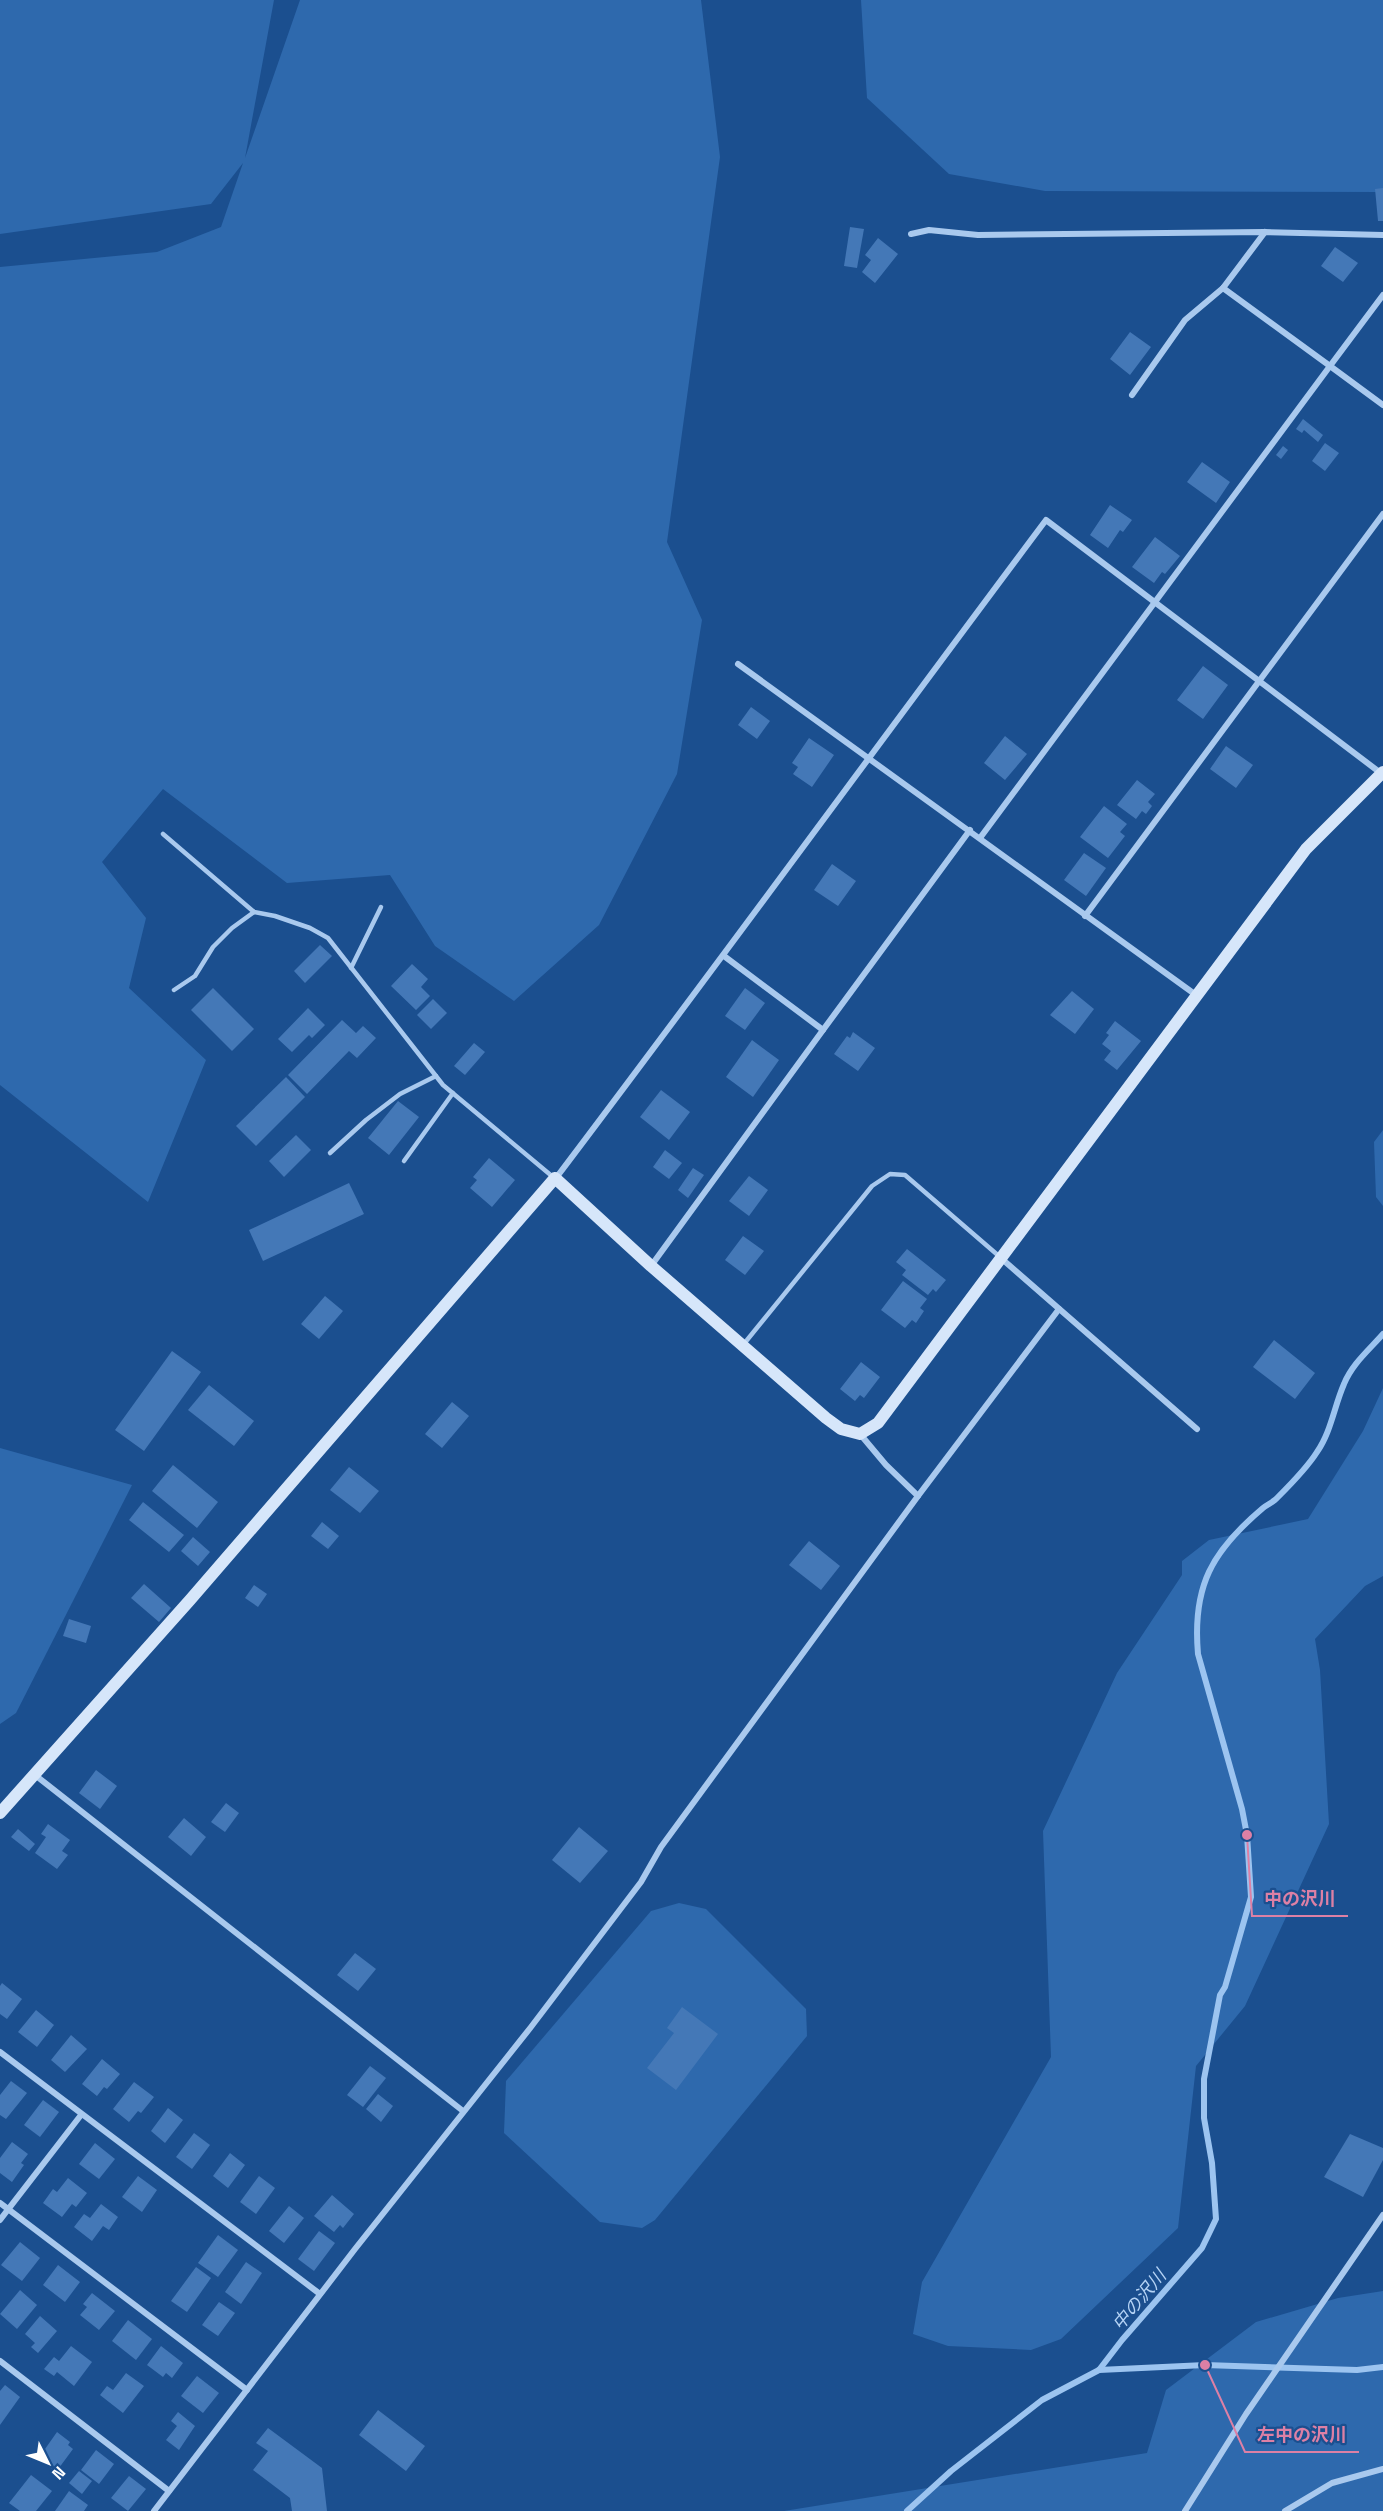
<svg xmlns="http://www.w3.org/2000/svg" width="1383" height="2511" font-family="'Space Grotesk','Noto Sans JP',sans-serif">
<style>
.green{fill:#2e69ad}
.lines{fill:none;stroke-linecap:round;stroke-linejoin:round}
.stream{stroke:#9cc4f0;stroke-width:6}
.building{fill:#4478b7}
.lane{stroke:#a9c9ee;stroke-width:4.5}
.street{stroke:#a9c9ee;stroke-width:6}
.secondary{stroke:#d6e6fa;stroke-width:12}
.labels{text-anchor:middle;stroke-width:4.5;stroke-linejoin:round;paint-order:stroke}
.water-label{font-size:18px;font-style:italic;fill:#b5d3f5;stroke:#1b4f8f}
.leader{fill:none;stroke:#dd80a5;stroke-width:2}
.callout-dot{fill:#dd80a5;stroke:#1b4f8f;stroke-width:2}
.callout-label{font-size:18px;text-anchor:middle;font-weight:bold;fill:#dd80a5;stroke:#1b4f8f;stroke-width:4.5;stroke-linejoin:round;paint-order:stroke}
</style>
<rect width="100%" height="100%" fill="#1b4f8f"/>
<g class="green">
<polygon points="0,0 274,0 245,158 300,0 701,0 720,157 667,542 702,620 677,774 599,925 514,1001 435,946 390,875 287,883 163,789 102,862 146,918 129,988 206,1060 148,1202 0,1085 0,267 157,252 221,227 243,163 211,204 0,234"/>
<polygon points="861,0 1383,0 1383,192 1045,191 949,174 867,98"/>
<polygon points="1383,1130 1383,1206 1376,1197 1374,1142"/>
<polygon points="1383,1388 1383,1576 1365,1586 1315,1639 1320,1670 1329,1824 1245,2006 1196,2066 1178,2228 1061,2339 1031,2350 948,2346 913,2334 922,2282 1051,2057 1043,1831 1117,1673 1182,1575 1182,1561 1209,1540 1308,1519 1363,1431"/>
<polygon points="0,1448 132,1485 16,1713 0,1724"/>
<polygon points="679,1903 706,1909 806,2009 807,2036 655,2220 642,2228 600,2222 504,2133 506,2081 651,1911"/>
<polygon points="1383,2291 1383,2511 784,2511 1147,2453 1166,2390 1256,2322 1338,2298"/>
</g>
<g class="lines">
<g class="stream">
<polyline points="1099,2370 1205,2365 1357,2370 1383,2367"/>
<path d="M907,2511l44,-40 91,-71 57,-30 23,-30 80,-92 14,-29 -4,-56 -8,-45v-39l16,-84 5,-8 26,-90 -4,-62 -5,-26 -44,-155c-6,-68 14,-103 65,-146 5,-4 11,-6 15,-11 13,-13 29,-29 39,-45 14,-20 17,-45 27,-68 8,-20 25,-34 39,-50"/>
</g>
</g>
<g class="building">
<polygon points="1383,188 1383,221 1378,221 1375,189"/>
<polygon points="850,227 864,229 857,268 844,266"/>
<polygon points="878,238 898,254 875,283 862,272 871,260 865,255"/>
<polygon points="1335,247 1358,263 1343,282 1321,266"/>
<polygon points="1130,332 1151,347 1130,375 1110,359"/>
<polygon points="1303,419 1323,435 1318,442 1304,430 1302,433 1296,429"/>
<polygon points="1325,443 1339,453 1325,471 1312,461"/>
<polygon points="1283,446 1288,450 1281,459 1276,455"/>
<polygon points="1202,462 1230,482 1216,503 1187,482"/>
<polygon points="1110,505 1132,520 1123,532 1120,530 1108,548 1090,535"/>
<polygon points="1155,537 1180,556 1165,574 1162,572 1154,583 1132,567"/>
<polygon points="1203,666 1228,685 1203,719 1177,700"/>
<polygon points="751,707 770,721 757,739 738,725"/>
<polygon points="1005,736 1027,754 1005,780 984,763"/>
<polygon points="809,738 834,755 812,787 793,774 798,767 792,763"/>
<polygon points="1226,746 1253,765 1236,788 1210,769"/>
<polygon points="1137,780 1155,794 1148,802 1152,806 1146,814 1142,811 1136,819 1117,805"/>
<polygon points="1104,806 1127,824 1120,832 1125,836 1108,858 1080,837"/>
<polygon points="1084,853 1106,868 1086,896 1064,880"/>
<polygon points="832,864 856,881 838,906 814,890"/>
<polygon points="320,945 332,956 305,983 294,971"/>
<polygon points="412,964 428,979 421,987 430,996 416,1010 391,986"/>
<polygon points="213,988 254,1029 232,1051 191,1010"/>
<polygon points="745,988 765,1003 745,1030 725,1016"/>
<polygon points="1072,991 1094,1009 1075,1034 1050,1015"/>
<polygon points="433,999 447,1013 431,1029 417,1015"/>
<polygon points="308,1008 325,1025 312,1038 309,1035 292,1052 278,1039"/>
<polygon points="342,1020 356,1033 363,1026 376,1038 357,1058 349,1051 307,1094 288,1075"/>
<polygon points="1115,1021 1141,1041 1117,1070 1104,1060 1111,1051 1102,1044 1109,1035 1106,1033"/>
<polygon points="853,1032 875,1048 858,1071 834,1054 847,1036 850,1038"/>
<polygon points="752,1040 779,1060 753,1097 726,1077"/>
<polygon points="474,1043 485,1052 465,1075 454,1066"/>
<polygon points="286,1077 305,1097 256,1146 236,1126"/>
<polygon points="661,1090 690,1112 669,1140 640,1117"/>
<polygon points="398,1101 419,1117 389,1155 368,1138"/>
<polygon points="296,1135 311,1150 284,1177 269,1161"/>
<polygon points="665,1150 682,1163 669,1179 653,1167"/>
<polygon points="489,1158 515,1180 492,1207 470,1188 477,1180 473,1177"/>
<polygon points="693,1168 704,1175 688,1198 678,1190"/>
<polygon points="749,1176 768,1190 749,1216 729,1201"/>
<polygon points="349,1183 364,1214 263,1261 249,1230"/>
<polygon points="743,1236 764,1251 745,1275 725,1260"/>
<polygon points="907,1249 946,1280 936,1292 933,1289 928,1295 902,1275 906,1270 896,1262"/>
<polygon points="903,1281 927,1299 920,1308 924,1311 916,1323 912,1320 905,1328 881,1310"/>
<polygon points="325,1296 343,1311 319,1339 301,1324"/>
<polygon points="1274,1340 1315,1373 1295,1399 1253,1367"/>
<polygon points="172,1351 201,1372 144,1451 115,1430"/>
<polygon points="861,1362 880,1377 864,1398 860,1395 855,1401 840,1389"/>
<polygon points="209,1385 254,1421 234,1446 188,1410"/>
<polygon points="452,1402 469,1416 442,1448 425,1434"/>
<polygon points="173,1465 218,1502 197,1528 152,1491"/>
<polygon points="349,1467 379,1491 360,1513 330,1490"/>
<polygon points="143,1502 184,1535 169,1552 129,1520"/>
<polygon points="322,1522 339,1536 328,1549 311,1536"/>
<polygon points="193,1537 210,1552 198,1566 181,1551"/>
<polygon points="809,1541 840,1566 821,1590 789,1565"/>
<polygon points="144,1584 171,1608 159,1622 131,1598"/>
<polygon points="254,1585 267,1594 258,1607 245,1598"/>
<polygon points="69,1619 91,1626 86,1643 63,1636"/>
<polygon points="96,1770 117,1786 100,1809 79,1793"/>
<polygon points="226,1803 239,1813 225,1832 211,1822"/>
<polygon points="184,1818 206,1837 191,1856 168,1837"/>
<polygon points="48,1824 70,1840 62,1851 68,1855 57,1869 35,1853 46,1837 41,1834"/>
<polygon points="579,1827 608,1851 580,1883 552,1860"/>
<polygon points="18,1829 35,1844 29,1851 11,1837"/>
<polygon points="355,1953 376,1969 358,1991 337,1975"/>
<polygon points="2,1983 22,1999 7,2019 0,2014 0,1986"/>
<polygon points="682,2007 718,2034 676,2090 647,2068 674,2033 667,2028"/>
<polygon points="36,2010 54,2025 37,2047 18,2032"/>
<polygon points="71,2035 87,2049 65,2072 51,2060"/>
<polygon points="102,2059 120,2074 107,2089 104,2087 97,2096 82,2084"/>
<polygon points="370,2066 386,2078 363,2107 347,2095"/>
<polygon points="11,2081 27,2093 6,2119 0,2115 0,2095"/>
<polygon points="134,2082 154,2097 141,2113 138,2111 129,2122 113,2109"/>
<polygon points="378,2094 393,2106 381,2122 366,2109"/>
<polygon points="43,2100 59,2112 40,2137 24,2125"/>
<polygon points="168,2108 183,2120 165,2143 151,2131"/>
<polygon points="194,2133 210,2145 192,2169 176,2157"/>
<polygon points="1350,2134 1383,2148 1383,2160 1363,2197 1324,2177"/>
<polygon points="12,2142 28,2154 21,2163 24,2165 12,2182 0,2173 0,2158"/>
<polygon points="95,2143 115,2159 99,2179 79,2164"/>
<polygon points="230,2153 245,2165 228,2188 213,2176"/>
<polygon points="138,2176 157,2190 142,2212 122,2197"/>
<polygon points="259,2176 275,2188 256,2214 240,2202"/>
<polygon points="68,2178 87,2193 76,2207 72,2204 62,2217 43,2203 53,2189 57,2192"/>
<polygon points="332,2195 354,2214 343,2228 340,2225 334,2232 314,2216"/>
<polygon points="101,2204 118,2217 109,2230 103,2226 92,2241 74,2227 84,2214 90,2218"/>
<polygon points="289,2206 304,2218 284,2243 269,2231"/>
<polygon points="319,2231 335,2243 314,2271 298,2259"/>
<polygon points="218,2235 238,2250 218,2277 198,2263"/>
<polygon points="20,2242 40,2258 22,2281 1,2265"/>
<polygon points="246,2262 262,2273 241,2304 225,2292"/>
<polygon points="58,2265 80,2282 65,2302 43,2285"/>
<polygon points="196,2267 211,2278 187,2312 171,2301"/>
<polygon points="20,2290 37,2305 17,2329 0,2314"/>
<polygon points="92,2293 115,2311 99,2330 80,2315 87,2307 83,2304"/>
<polygon points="219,2302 235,2313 218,2336 202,2325"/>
<polygon points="40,2316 57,2331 38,2353 31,2347 35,2343 25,2334"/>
<polygon points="128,2320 152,2339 136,2360 112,2341"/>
<polygon points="71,2346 92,2362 74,2386 57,2372 54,2376 44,2369 54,2357 59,2361"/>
<polygon points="161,2346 183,2363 172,2378 166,2373 163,2377 147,2365"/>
<polygon points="126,2373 144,2386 123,2413 100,2395 107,2386 113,2390"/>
<polygon points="197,2376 219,2393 203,2413 181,2396"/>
<polygon points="5,2385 20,2397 0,2425 0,2391"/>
<polygon points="378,2410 425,2446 406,2471 359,2435"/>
<polygon points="178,2412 195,2426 179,2450 166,2440 177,2426 171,2421"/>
<polygon points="268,2428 322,2468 327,2511 292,2511 290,2498 253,2470 268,2451 256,2443"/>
<polygon points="57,2432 70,2442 68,2445 73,2449 56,2472 38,2459"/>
<polygon points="96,2450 114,2464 99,2484 81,2470"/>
<polygon points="79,2471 92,2481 82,2494 69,2483"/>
<polygon points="31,2475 52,2491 36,2511 20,2511 9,2503"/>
<polygon points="129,2476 146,2489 128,2511 111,2498"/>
<polygon points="69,2491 88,2505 84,2511 55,2511"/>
</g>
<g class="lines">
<g class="lane">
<polyline points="163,834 254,912 275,916 310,928 328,938 443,1085 553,1177"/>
<polyline points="351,968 381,907"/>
<polyline points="174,990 195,976 213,947 232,928 254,912"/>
<polyline points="330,1153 366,1120 400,1094 436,1076"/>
<polyline points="404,1161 453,1093"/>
<polyline points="743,1345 872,1186 890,1174 905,1175 1000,1257"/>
</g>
<g class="street">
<polyline points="911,234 929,230 978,235 1265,232 1383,235"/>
<polyline points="1383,295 1330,366 1383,405"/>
<polyline points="1132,395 1185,320 1223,288 1265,232"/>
<polyline points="738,664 1196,995"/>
<polyline points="980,838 1330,366 1223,288"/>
<polyline points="1085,916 1383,514"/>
<polyline points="823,1030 970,830"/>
<path d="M556,1178c165,-218 326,-439 490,-658l336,254"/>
<polyline points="1002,1259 1197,1429"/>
<polyline points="651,1266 823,1030 724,956"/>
<polyline points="860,1434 886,1465 918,1496"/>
<polyline points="35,1775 463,2111"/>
<polyline points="0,2052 320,2294"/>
<polyline points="0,2203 247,2390"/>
<polyline points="0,2220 81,2115"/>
<polyline points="0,2361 169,2491"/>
<polyline points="154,2511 355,2249 531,2027 641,1882 661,1847 918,1496 1059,1309"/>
<polyline points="1185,2511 1246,2414 1383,2215"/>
<polyline points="1285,2511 1332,2483 1383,2469"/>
</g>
<polyline class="secondary" points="0,1813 190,1600 555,1178 651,1266 826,1418 841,1429 860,1434 878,1423 1306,849 1383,772"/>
</g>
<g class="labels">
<g class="water-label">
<text transform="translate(1139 2300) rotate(-50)" y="6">中の沢川</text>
</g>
</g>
<path class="leader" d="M1247 1835L1252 1916H1348M1205 2365L1245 2452H1359"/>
<g class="callout-dot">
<circle cx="1247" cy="1835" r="6"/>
<circle cx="1205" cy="2365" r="6"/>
</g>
<g class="callout-label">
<text x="1300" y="1905">中の沢川</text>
<text x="1302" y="2441">左中の沢川</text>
</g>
<g transform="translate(48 2463) rotate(133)" stroke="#1b4f8f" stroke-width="4.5" paint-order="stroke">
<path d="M0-4.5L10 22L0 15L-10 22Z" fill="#ffffff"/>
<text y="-9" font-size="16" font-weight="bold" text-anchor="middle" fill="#ffffff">N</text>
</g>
</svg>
